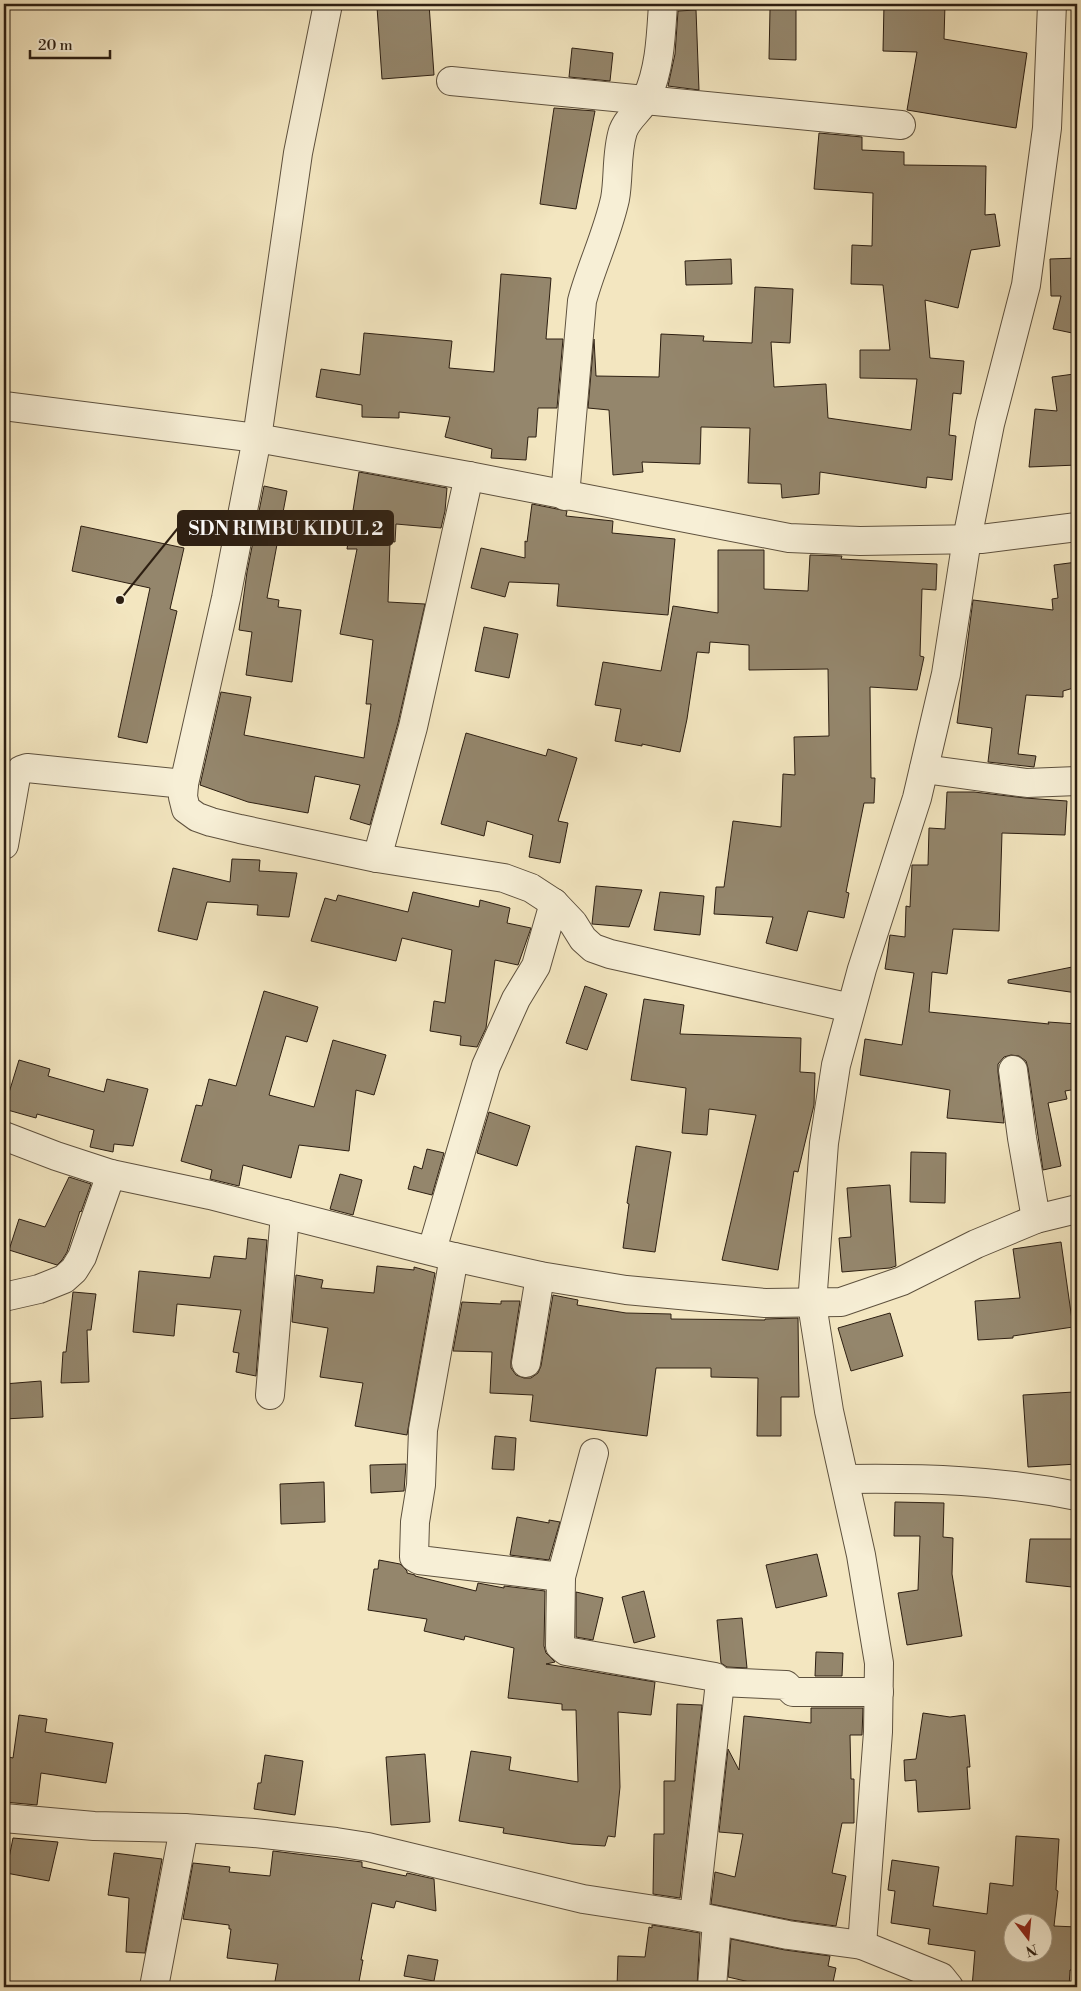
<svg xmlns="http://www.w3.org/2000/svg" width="1081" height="1991" font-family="'Libre Bodoni',serif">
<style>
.building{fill:#94866c;stroke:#2d1f12;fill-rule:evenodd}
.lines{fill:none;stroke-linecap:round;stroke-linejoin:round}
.minor-casing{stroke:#5e513e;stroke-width:30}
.minor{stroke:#f7efd6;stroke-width:28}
.leader{fill:none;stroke:#2d1f12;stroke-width:2}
.callout-dot{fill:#2d1f12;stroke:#f7efd6;stroke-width:2}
.callout{fill:#2d1f12;stroke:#2d1f12;stroke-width:2}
.callout-label{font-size:19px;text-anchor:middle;font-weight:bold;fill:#fff}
</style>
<rect width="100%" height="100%" fill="#f3e6c0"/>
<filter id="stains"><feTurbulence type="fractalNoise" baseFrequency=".004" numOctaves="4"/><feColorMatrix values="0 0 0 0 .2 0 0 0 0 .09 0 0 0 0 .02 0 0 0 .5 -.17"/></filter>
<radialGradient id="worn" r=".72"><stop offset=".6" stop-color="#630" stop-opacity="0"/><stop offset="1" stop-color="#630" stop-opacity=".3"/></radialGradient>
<g class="building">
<polygon points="429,4 434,75 382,79 377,7"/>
<polygon points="884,4 945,4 944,39 1027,53 1016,128 907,110 917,52 883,51"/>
<polygon points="770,9 796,9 796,60 769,59"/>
<polygon points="696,10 699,90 668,86 675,54 678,11"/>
<polygon points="572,48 613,53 610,81 569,77"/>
<polygon points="554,108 595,111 576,209 540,204"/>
<polygon points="819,133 862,137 862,150 904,152 904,165 986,166 985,215 995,214 1000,246 971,250 958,308 925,300 930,358 964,361 961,394 953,393 949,435 956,436 952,480 927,477 926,488 820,472 819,494 782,498 781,484 748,483 750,428 701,427 700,464 642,462 643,472 613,475 609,410 588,408 594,339 596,376 659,377 661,334 704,336 703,341 752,343 755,287 793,289 790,343 771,342 774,387 826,384 828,418 911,430 917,379 860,378 860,350 890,350 883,285 851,284 852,245 872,246 873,193 814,189"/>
<polygon points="1077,258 1077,334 1053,329 1061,296 1051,296 1050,259"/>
<polygon points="731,259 732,284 686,285 685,261"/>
<polygon points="501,274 551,278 546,339 563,339 557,408 538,408 536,437 528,437 526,460 491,458 492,449 445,437 450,417 399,412 399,418 362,417 362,405 316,397 321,369 360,375 364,333 452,341 449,368 494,372"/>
<polygon points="1074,374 1077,398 1077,465 1029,467 1035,409 1057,411 1052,377"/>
<polygon points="359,472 447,488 445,511 441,528 396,524 395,542 390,541 388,602 425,604 398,723 370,825 350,819 360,785 315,776 308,813 248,802 200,785 221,692 251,697 244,735 364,758 371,704 366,704 373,640 340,634 357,549 347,549"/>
<polygon points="264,486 287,491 267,598 279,600 278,607 301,610 292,682 246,675 252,632 239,630 247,572"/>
<polygon points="532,504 567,511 566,516 613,521 612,533 675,539 668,615 557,606 559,584 509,582 505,597 471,588 481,548 525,558 525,541 527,542"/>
<polygon points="81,526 184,548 170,609 177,611 147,743 118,737 150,588 72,571"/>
<polygon points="718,550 764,550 764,589 808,591 810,555 842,556 841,559 937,564 936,590 922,589 920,656 924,657 917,690 870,687 871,778 875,778 874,803 864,803 846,892 849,893 844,918 808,911 797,951 766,943 773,917 714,914 716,887 724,887 733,821 781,827 783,774 795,775 794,737 829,736 828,669 749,670 749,645 710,642 709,653 697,652 687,719 680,752 642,744 642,746 615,741 621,709 595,705 603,662 661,671 673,606 718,613"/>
<polygon points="1077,562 1077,687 1063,691 1063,697 1026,695 1018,754 1036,756 1034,767 988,762 992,728 957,723 973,600 1053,610 1052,599 1058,598 1054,565"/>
<polygon points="484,627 518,634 509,678 475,671"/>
<polygon points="466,733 546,756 548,749 577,758 558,821 568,823 560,863 529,857 533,835 487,821 484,836 441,824"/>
<polygon points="947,792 974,792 1025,798 1067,801 1065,835 1002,833 999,931 953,929 947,974 932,972 929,1012 1049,1024 1048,1022 1077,1024 1077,1089 1065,1091 1067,1099 1048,1103 1061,1166 1043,1170 1028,1068 1026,1061 1019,1056 1011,1055 1004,1057 998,1064 998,1072 1004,1123 947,1118 950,1090 860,1075 865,1039 902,1045 914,973 885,969 890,935 905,937 906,906 910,907 912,865 928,865 929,828 945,829"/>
<polygon points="232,859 260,860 259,871 297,873 289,917 257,915 258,905 207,902 197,940 158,931 173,868 230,882"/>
<polygon points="596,886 642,890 629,927 592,924"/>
<polygon points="413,892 479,907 480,900 510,908 507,923 531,928 518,965 495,960 486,1028 477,1047 460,1045 461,1036 430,1031 434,1001 445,1003 452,950 402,938 396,961 311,941 325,898 336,901 338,895 408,912"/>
<polygon points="660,892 704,896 700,935 654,930"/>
<polygon points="1077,966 1077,993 1008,983 1008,980"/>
<polygon points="585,986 607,994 587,1050 566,1043"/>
<polygon points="264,991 318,1007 307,1042 286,1036 269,1095 314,1107 333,1040 386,1055 374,1095 356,1090 349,1151 299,1145 291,1178 243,1165 239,1186 210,1179 212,1170 181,1161 196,1105 202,1106 209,1079 236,1086"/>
<polygon points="644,999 684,1005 680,1034 801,1038 800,1072 815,1073 814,1105 798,1172 794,1171 778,1270 722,1260 756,1115 709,1109 707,1135 682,1133 686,1088 631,1080"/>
<polygon points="19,1060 50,1069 48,1076 104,1092 107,1079 148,1089 133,1146 114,1144 113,1152 90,1147 94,1130 37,1114 36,1118 4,1109"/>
<polygon points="489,1112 530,1126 517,1166 477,1153"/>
<polygon points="636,1146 671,1152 655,1252 623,1248 629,1204 627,1203"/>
<polygon points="427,1149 444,1153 432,1195 408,1189 414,1166 422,1169"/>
<polygon points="911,1152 946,1153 945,1203 910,1202"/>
<polygon points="340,1174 362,1180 353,1215 330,1209"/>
<polygon points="69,1177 91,1184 81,1212 80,1211 67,1252 62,1260 57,1265 9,1250 19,1219 45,1227"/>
<polygon points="890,1185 896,1266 890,1268 842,1272 839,1238 851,1237 847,1188"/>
<polygon points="248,1238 267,1240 256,1376 236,1372 239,1353 233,1352 241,1310 177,1304 174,1336 133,1332 139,1271 210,1278 214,1256 246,1259"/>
<polygon points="1061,1242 1073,1327 1013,1336 1013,1338 978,1340 975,1301 1020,1298 1013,1249"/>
<polygon points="377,1266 414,1270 414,1267 435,1273 407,1435 355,1426 363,1383 320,1377 328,1328 292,1322 296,1275 323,1280 321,1288 374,1293"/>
<polygon points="73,1292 96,1294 91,1330 87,1330 89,1382 61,1383 63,1352 66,1352"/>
<polygon points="553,1295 578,1300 577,1305 626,1313 671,1314 671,1319 765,1320 765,1319 798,1318 799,1397 781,1397 781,1436 757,1436 758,1378 711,1377 711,1368 656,1368 647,1436 530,1421 533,1395 490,1393 492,1352 453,1351 462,1302 501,1304 501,1301 520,1301 511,1361 511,1368 516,1375 524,1378 531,1378 538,1373 541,1366"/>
<polygon points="890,1313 903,1356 851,1371 838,1328"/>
<polygon points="41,1381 43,1417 4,1419 4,1384"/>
<polygon points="1074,1392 1077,1464 1028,1467 1023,1395"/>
<polygon points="495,1436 516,1438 514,1470 492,1469"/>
<polygon points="406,1464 404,1491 371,1493 370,1465"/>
<polygon points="324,1482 325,1522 281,1524 280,1484"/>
<polygon points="895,1502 944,1503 943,1537 953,1538 952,1574 962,1636 907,1645 898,1593 918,1590 920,1536 894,1536"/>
<polygon points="517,1517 549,1523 549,1520 560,1522 549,1560 510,1555"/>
<polygon points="1030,1539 1076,1539 1072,1587 1026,1582"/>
<polygon points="817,1554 827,1596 776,1608 766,1565"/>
<polygon points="379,1560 400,1564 407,1571 407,1573 415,1575 415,1576 476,1591 478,1583 504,1588 504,1586 545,1591 544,1646 546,1653 555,1662 546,1664 655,1682 651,1715 618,1712 620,1787 615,1837 608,1836 605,1846 572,1844 503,1833 504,1828 459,1821 471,1751 511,1757 509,1770 578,1782 576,1710 562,1710 562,1704 508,1698 514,1648 465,1636 464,1640 424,1631 427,1619 368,1610 374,1569 378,1569"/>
<polygon points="644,1591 655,1637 634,1643 622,1597"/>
<polygon points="576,1592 603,1598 593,1640 576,1637"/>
<polygon points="742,1618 747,1668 727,1667 721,1663 717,1620"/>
<polygon points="816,1652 843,1653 842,1676 815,1676"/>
<polygon points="677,1704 702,1705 680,1898 653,1894 654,1834 664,1834 664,1781 675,1781"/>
<polygon points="811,1708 863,1708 862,1735 850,1735 851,1779 854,1779 854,1823 842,1823 832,1873 846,1876 836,1926 791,1920 711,1904 715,1872 735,1877 743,1834 719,1832 728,1749 739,1770 744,1716 811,1723"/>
<polygon points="923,1713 950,1717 965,1715 970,1767 967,1767 970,1809 918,1812 916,1780 905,1781 904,1760 916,1759"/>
<polygon points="19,1715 47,1719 45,1732 113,1743 106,1783 41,1773 37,1805 4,1802 4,1756 13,1758"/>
<polygon points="425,1754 430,1822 391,1825 386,1757"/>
<polygon points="265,1755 303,1761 295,1815 254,1809 258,1783 261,1783"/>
<path d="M1016,1836l43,3 -3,51 2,1 -4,35 23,1v43h-7l-1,17h-97l3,-36 -47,-7 2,-15 -39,-6 4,-32 -7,-1 4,-30 47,7 -6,39 54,8 3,-31 23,3zM1014,1924h30v30h-30z"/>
<polygon points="13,1838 58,1842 49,1881 6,1873"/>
<polygon points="273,1851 362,1862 362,1867 406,1876 407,1873 434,1879 436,1911 396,1901 394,1908 372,1903 361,1960 363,1960 358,1987 274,1987 278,1964 227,1958 231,1929 229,1929 229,1925 183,1919 193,1863 230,1867 229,1872 270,1876"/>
<polygon points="114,1853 162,1859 145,1953 126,1952 129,1898 108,1895"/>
<polygon points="652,1925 700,1933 697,1987 617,1987 618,1956 645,1957 649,1927 652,1928"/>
<polygon points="731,1939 785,1950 830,1956 828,1966 836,1968 832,1987 771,1987 728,1977"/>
<polygon points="408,1955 438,1960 434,1981 404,1976"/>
</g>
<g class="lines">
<g class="minor-casing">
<g id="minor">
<polyline points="328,4 298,153 257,438 226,598 184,784 183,797 186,809 197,817 211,822 240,829 377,858 504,878 531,888 554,903 573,923 583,939 593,948 610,954 851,1008"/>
<polyline points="451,81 901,125"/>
<polyline points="4,406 257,438 469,476 789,538 860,541 981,539 1077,527"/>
<path d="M565,496l17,-195c9,-34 25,-66 33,-102 4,-21 1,-46 8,-68 5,-14 18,-21 24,-34 13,-28 14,-62 16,-93"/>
<polyline points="924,769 1027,783 1077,781"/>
<polyline points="4,845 16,777 21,770 27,768 184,784"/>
<polyline points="377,858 413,727 469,476"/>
<polyline points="1013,1070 1022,1138 1036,1219"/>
<polyline points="4,1136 56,1156 111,1174 210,1195 454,1257 540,1276 626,1290 765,1303 841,1302 902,1281 976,1244 1036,1219 1077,1209"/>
<polyline points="432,1250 486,1066 516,999 536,966 554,903"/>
<polyline points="454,1257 423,1430 421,1485 415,1522 414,1557 419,1560 561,1577"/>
<polyline points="4,1297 39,1289 64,1279 74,1270 82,1257 111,1174"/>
<polyline points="526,1363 540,1276"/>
<polyline points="270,1395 285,1214"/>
<polyline points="594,1453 561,1577 560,1646 566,1651 715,1677 720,1682 694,1916"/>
<path d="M846,1479c79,-1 153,1 231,17"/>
<polyline points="720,1682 786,1685 793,1692 879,1692"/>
<polyline points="4,1818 94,1826 184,1828 254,1833 336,1842 368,1847 583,1899 694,1916 788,1935 862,1945 941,1977 949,1987"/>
<polyline points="862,1945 878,1732 879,1663 861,1555 829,1411 812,1304 824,1143 836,1065 862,969 917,798 946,674 967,539 990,424 1026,285 1047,128 1052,4"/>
<polyline points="154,1987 184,1828"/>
<polyline points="712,1987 717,1921"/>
</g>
</g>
<use href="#minor" class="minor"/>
</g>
<path class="leader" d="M120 600L178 528"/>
<circle class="callout-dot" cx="120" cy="600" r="5"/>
<rect class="callout" x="178" y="511" width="215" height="34" rx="5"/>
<g class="callout-label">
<text x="286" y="535">SDN RIMBU KIDUL 2</text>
</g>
<rect width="1081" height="1991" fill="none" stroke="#f3e6c0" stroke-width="20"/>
<rect x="5" y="5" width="1071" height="1981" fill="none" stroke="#2d1f12" stroke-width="2.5"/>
<rect x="10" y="10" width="1061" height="1971" fill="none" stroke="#2d1f12"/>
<g transform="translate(1028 1938) rotate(164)"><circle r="24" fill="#f7efd6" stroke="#a69c88"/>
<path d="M0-4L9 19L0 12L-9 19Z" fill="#8f2418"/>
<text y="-8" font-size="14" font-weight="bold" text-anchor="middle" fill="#2d1f12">N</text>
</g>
<path d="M30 50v8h80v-8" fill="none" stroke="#2d1f12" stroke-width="2.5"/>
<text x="38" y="50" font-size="15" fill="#2d1f12" stroke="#f7efd6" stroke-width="4" paint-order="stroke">20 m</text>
<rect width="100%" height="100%" filter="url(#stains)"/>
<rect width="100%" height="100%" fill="url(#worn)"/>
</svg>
